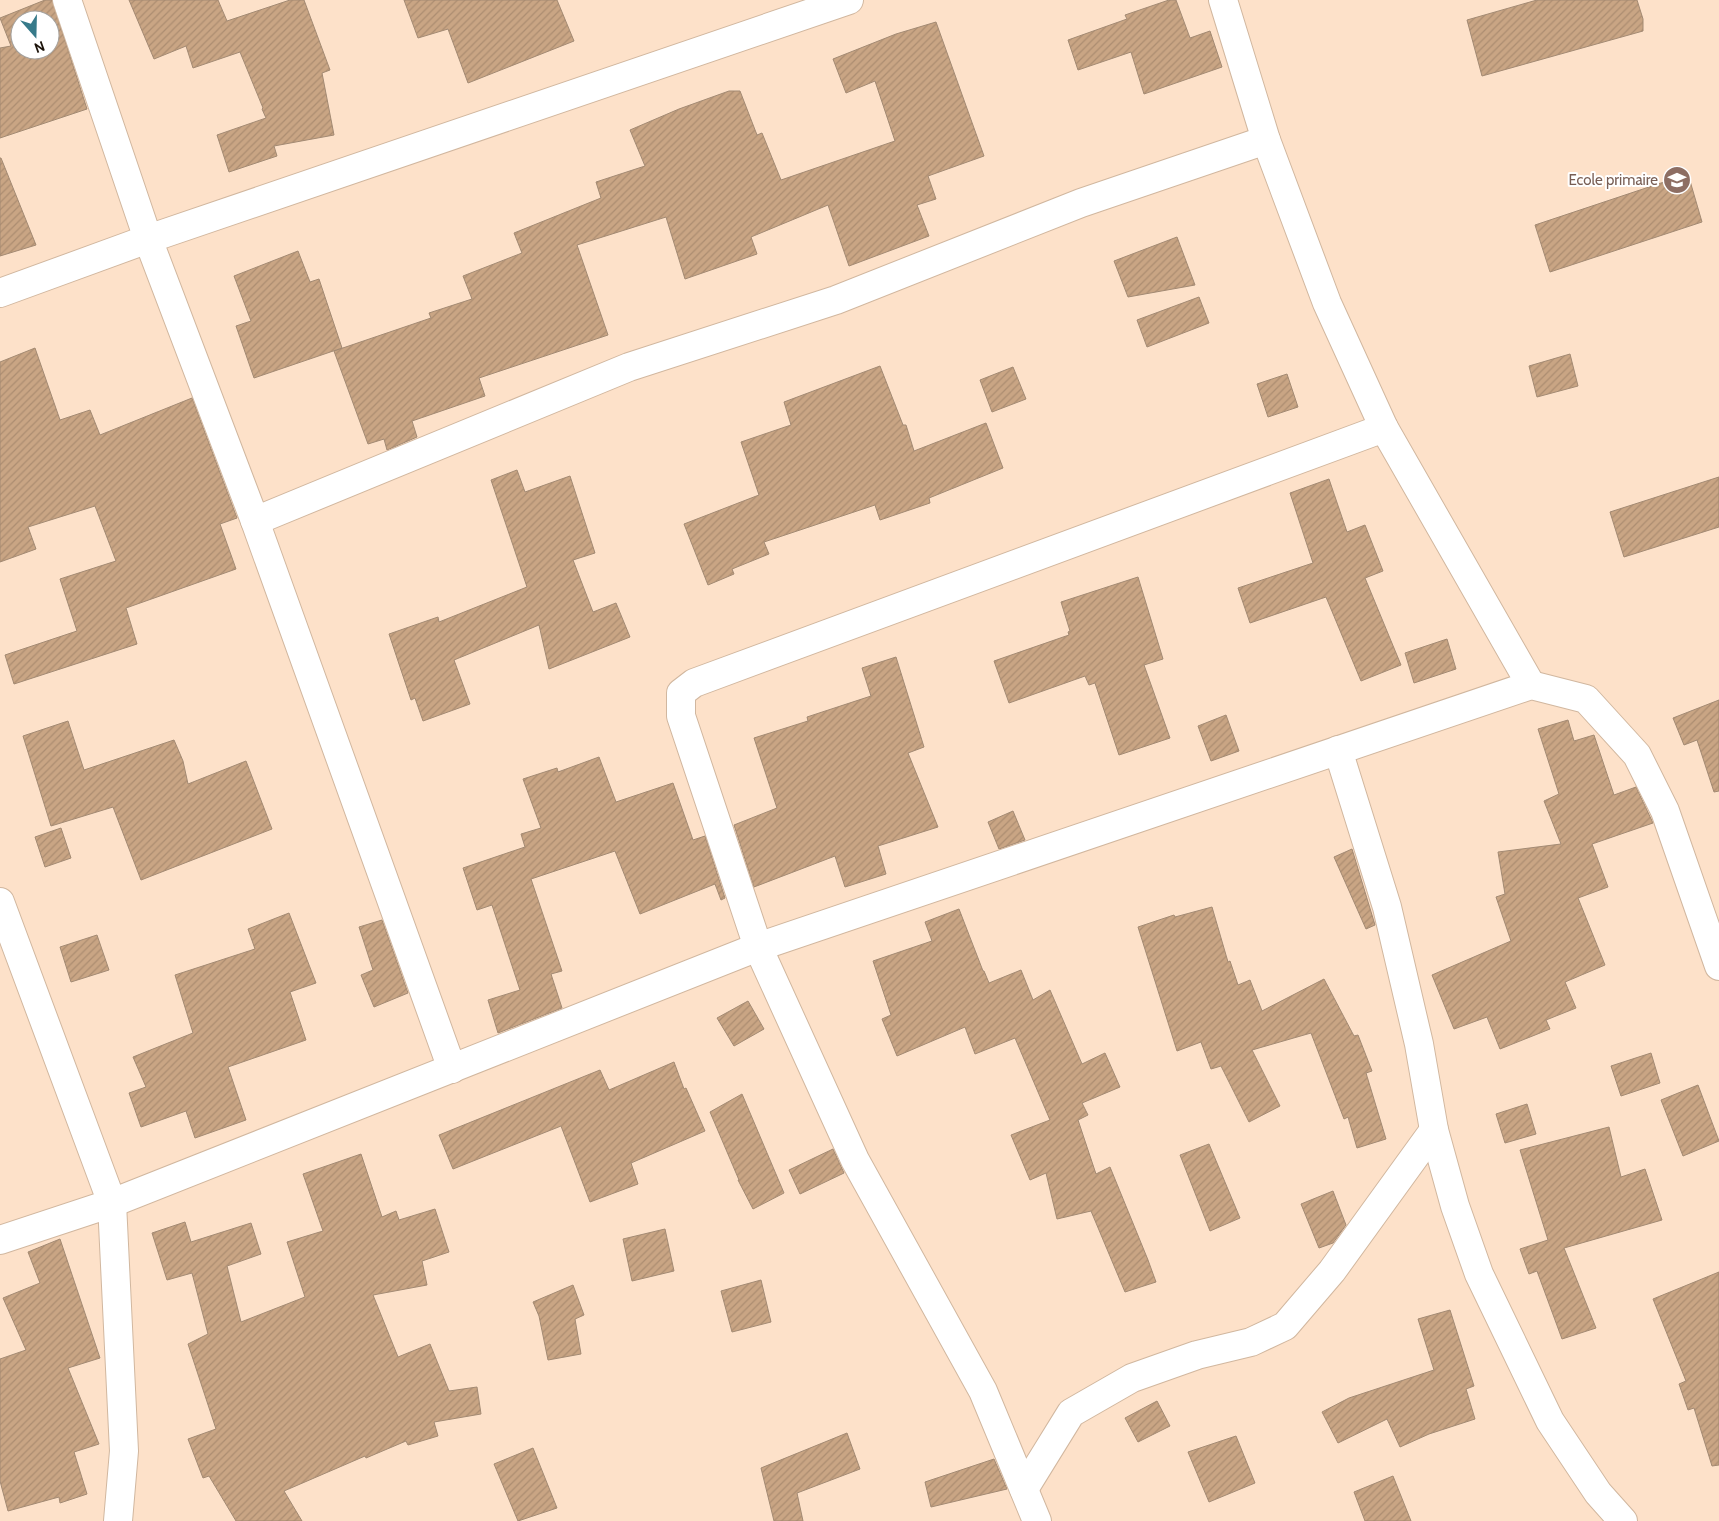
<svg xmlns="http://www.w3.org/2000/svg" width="1719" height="1521" font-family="Cabin,sans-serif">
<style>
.building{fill:url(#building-hatch);stroke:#a38a73;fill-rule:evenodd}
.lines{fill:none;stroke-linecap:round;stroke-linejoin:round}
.minor-casing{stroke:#d1b79f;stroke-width:30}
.minor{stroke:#fff;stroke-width:28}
.labels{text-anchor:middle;stroke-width:4;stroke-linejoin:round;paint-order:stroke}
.education-label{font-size:15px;fill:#785e54;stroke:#fff;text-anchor:end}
</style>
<defs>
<pattern id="building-hatch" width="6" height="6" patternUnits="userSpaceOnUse" patternTransform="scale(1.25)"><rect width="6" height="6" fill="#c9a584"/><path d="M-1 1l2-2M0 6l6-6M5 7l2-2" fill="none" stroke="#ac8d71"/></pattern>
</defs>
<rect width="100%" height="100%" fill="#fde1c9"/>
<g class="building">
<path d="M45,0h7l35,109 -87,29v-90l11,-2 -11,-28zM20,20h30v30h-30z"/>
<polygon points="129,0 218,0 227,21 290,0 304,0 330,70 322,73 334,135 274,146 277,156 229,172 217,135 266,118 262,109 263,108 240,52 193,68 186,46 154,59"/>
<polygon points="404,0 557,0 574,41 468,83 448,29 418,38"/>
<polygon points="1169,0 1176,0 1190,38 1210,31 1222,67 1144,94 1131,52 1078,70 1068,40 1127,19 1125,15"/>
<polygon points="1537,0 1637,0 1643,19 1643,31 1482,76 1467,20"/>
<polygon points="936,22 984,156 928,176 936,199 917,205 929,236 849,266 828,205 751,237 757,254 685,279 666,217 577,245 608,335 479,378 485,396 412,421 417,437 387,450 384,439 368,444 334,351 431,318 429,313 472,299 463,276 522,253 514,233 601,198 596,182 645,166 630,130 679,109 729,91 740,91 757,135 762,133 781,180 895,141 875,81 846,93 833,59 896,34"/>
<polygon points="0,158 1,158 36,245 0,256"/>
<polygon points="1688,174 1702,222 1550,272 1535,225"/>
<polygon points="1177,237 1195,285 1128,297 1114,261"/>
<polygon points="298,251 310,282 319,279 342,348 254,378 236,326 251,321 234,276"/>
<polygon points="1199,297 1209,323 1147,347 1137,320"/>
<polygon points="35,348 60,420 90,410 100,435 192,398 237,518 220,524 236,569 126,608 137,644 14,684 5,655 77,631 60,579 116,561 95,506 28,527 36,549 0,562 0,362"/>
<polygon points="1570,354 1578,386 1537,397 1529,366"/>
<polygon points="880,366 903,425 906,425 914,451 986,423 1003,468 929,498 930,503 880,520 875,505 764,542 769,554 732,569 734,574 708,585 684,524 759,495 741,442 791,425 784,402"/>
<polygon points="1013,367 1026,399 992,412 980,380"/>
<polygon points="1287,374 1298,407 1268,417 1257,384"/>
<polygon points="517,470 525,492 570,476 595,553 573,560 593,612 616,603 630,637 549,669 539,625 454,660 470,704 423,721 415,698 411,700 389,634 438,617 439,622 527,587 491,480"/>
<polygon points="1719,477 1719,527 1624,557 1610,512"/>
<polygon points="1329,479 1347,532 1365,525 1383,571 1365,578 1401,665 1361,681 1326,597 1250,623 1238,588 1313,563 1290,493"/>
<polygon points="1138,577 1163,659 1144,665 1170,738 1119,755 1095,683 1089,685 1085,676 1009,703 994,661 1069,635 1068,632 1070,631 1061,602"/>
<polygon points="1447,639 1456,669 1414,683 1405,653"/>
<polygon points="896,657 924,747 908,753 938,827 878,846 886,874 845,887 835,856 754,887 734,825 777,808 754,738 808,721 807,717 871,696 862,668"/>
<polygon points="1719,700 1719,791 1714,792 1697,740 1684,745 1673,718"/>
<polygon points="1226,715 1239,751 1211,761 1198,726"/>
<polygon points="1568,720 1574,741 1594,735 1614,795 1636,787 1653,823 1592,844 1608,887 1578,898 1605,965 1565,982 1576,1008 1546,1020 1550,1029 1500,1049 1487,1017 1454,1029 1432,975 1511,941 1496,897 1505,894 1498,852 1561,844 1544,801 1559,794 1538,729"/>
<polygon points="68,721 84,770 174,740 183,761 188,784 246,761 272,829 141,880 113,807 51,826 23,736"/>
<polygon points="599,757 616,802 673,783 693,840 705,836 725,898 721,900 715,884 640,914 615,851 531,879 562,971 551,974 562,1008 498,1033 488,1000 520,990 492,905 477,910 463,868 525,847 521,834 541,828 523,779 557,768 558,772"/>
<polygon points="1013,811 1025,840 999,849 988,822"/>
<polygon points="61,828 71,858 45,867 35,837"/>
<polygon points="1352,849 1375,925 1366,929 1334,857"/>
<polygon points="1212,907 1228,962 1230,961 1238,985 1250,980 1262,1011 1324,979 1354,1036 1358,1035 1372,1071 1366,1073 1386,1139 1357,1148 1348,1117 1344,1119 1311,1033 1252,1050 1280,1106 1249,1122 1221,1066 1211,1069 1201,1042 1177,1051 1138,927 1174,915 1175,917"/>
<polygon points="959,909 983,971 984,971 989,983 1021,970 1033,1000 1050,990 1082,1064 1105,1053 1120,1087 1082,1103 1088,1115 1078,1120 1096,1174 1110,1167 1148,1260 1156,1282 1125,1292 1091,1211 1057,1219 1046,1173 1030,1180 1011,1135 1050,1120 1015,1038 975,1054 965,1027 897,1056 882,1019 891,1015 873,961 932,941 925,922"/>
<polygon points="289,913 316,983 290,992 306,1040 228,1067 246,1120 195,1138 186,1111 141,1127 129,1093 146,1087 133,1057 193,1033 175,975 255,949 248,929"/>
<polygon points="382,920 408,993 374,1007 361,975 373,970 359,927"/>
<polygon points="97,935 109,970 71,982 60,947"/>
<polygon points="748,1001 764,1029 734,1046 717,1018"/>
<polygon points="1651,1053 1660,1083 1621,1096 1611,1066"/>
<polygon points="674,1062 684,1089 686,1088 705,1131 631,1163 638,1184 590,1202 561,1126 453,1169 439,1135 600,1070 609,1090"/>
<polygon points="1698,1085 1719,1141 1683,1156 1661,1100"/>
<polygon points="742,1094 784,1193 753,1209 738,1180 739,1180 710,1112"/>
<polygon points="1527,1104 1536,1134 1505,1143 1496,1114"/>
<polygon points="1609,1127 1621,1177 1645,1169 1662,1220 1564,1248 1596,1328 1562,1339 1537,1271 1529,1274 1520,1249 1548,1240 1520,1150"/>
<polygon points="1209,1144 1240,1218 1210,1231 1180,1155"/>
<polygon points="833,1149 844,1173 800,1194 789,1170"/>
<polygon points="361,1154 382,1217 396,1211 399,1220 435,1209 449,1252 422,1261 427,1285 373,1295 398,1357 430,1344 449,1391 477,1387 481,1414 434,1422 438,1436 408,1445 406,1441 366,1458 365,1456 284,1491 302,1521 236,1521 209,1476 203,1478 188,1439 216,1429 188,1344 208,1334 192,1273 167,1280 152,1233 185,1222 191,1242 251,1223 261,1254 227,1266 241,1322 305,1297 287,1242 323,1231 303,1174"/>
<polygon points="1333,1191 1346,1225 1333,1243 1319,1248 1301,1204"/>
<polygon points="665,1229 674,1271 632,1281 623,1239"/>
<polygon points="60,1239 100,1358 68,1368 99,1444 74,1452 87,1494 60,1503 59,1497 8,1511 0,1481 0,1359 26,1350 3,1298 40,1283 28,1252"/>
<polygon points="1719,1272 1719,1465 1712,1466 1694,1408 1688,1410 1679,1384 1686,1381 1653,1299"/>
<polygon points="761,1280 771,1322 732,1332 721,1291"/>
<polygon points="573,1285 584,1315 575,1319 581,1354 548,1360 539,1316 533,1302"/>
<polygon points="1450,1310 1474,1386 1466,1389 1475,1419 1429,1434 1400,1447 1387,1419 1338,1443 1322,1412 1349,1398 1434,1370 1418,1319"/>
<polygon points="1157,1401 1170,1426 1138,1442 1125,1418"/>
<polygon points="847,1433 860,1469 797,1493 803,1521 774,1521 761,1468"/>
<polygon points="1236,1436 1255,1483 1209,1502 1188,1452"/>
<polygon points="533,1448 557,1508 518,1521 494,1464"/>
<polygon points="994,1459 1007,1489 931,1507 925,1482"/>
<polygon points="1393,1476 1411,1521 1365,1521 1354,1492"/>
</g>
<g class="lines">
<g class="minor-casing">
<g id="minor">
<polyline points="67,0 148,239 255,521 452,1069"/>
<polyline points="1223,0 1266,140 1327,303 1384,428 1531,685"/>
<polyline points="0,293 148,239 849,0"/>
<polyline points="255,521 629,367 836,300 1081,203 1266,140"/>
<polyline points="1338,750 1387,907 1419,1044 1434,1130 1455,1206 1479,1274 1550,1421 1598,1493 1623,1521"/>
<polyline points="0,902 112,1203 124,1451 118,1521"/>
<polyline points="0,1240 112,1203 758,947 1531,685 1586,699 1637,755 1665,811 1719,966"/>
<polyline points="1024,1489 1071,1413 1132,1378 1197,1355 1251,1342 1285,1326 1332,1271 1434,1130"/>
<polyline points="1037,1521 983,1391 855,1160 758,947 681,716 681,693 694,683 1384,428"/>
</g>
</g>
<use href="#minor" class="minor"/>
</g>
<defs>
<g id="school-disc" transform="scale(1.4375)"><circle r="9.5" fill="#8d6e63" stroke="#fff"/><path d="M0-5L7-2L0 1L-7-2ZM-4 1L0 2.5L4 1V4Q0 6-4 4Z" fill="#fff"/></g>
</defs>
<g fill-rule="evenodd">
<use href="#school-disc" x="1677" y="180"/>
</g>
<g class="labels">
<g class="education-label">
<text x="1658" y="185">Ecole primaire</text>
</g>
</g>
<g transform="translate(35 35) rotate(160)"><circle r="24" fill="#ffffff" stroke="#a4a19d"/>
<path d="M0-4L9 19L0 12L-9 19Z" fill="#377a8a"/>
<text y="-8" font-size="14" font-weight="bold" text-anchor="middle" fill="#1c130a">N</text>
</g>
</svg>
